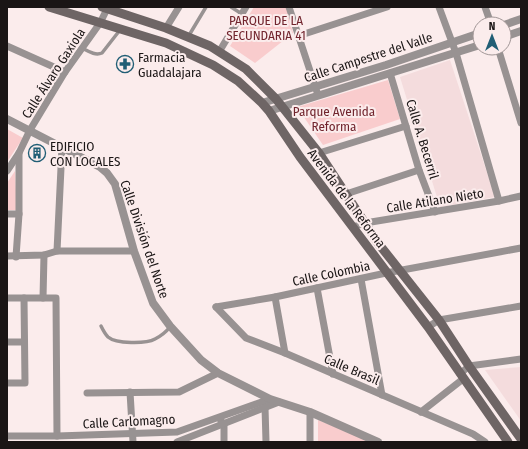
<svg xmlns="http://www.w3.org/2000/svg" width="528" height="449" font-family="'Fira Sans Condensed',sans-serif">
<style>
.built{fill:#f4dcdd}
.green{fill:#f9cccd}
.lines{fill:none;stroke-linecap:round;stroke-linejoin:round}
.service{stroke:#989292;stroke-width:3.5}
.minor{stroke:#989292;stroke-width:7}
.tertiary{stroke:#989292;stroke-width:8}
.secondary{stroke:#6e6565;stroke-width:9}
.labels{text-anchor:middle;stroke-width:4;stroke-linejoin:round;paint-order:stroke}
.park-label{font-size:13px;fill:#71242d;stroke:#fbecec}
.poi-label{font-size:13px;fill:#1a1515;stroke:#fbecec;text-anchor:start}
.street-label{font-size:13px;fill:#1a1515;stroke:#fbecec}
</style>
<rect width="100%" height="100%" fill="#fbecec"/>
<g class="built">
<polygon points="450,60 495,197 440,207 400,77"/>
<polygon points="521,367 521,421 485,370"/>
</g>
<g class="green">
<polygon points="254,7 286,7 293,33 255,63 230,46"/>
<polygon points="388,80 400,119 323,145 297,107"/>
<polygon points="7,129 23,138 7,162"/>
<polygon points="15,171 17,210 7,210 7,183"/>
<polygon points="318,420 373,442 318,442"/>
</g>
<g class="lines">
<g class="service">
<polyline points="231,7 242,14"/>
<polyline points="188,37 206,7"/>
<path d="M82,48c6,3 13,8 20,5l18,-23"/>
<path d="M101,326c2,4 4,8 7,11 8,7 38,7 47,2 6,-3 11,-7 15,-12"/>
</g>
<g class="minor">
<polyline points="289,7 317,92"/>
<polyline points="439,7 456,53 499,201"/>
<polyline points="485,7 491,24"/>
<polyline points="166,28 179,7"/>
<polyline points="298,36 387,7"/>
<polyline points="7,46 65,72"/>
<polyline points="498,48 521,123"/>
<polyline points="219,52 246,7"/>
<polyline points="390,73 419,170 435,212"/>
<polyline points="319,153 406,126"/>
<polyline points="7,171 19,153 30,130 65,72 100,23 108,7"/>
<polyline points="346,194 419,170"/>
<polyline points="7,214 19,214"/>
<polyline points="353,227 365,223 499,201 521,196"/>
<polyline points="57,251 62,147"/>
<polyline points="7,256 44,255 57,251 134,251"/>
<polyline points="16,257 19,214 19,153"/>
<polyline points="361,279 382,395"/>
<polyline points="317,288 333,374"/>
<polyline points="275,297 285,353"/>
<polyline points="7,298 56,298 57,436"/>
<polyline points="43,298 44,255"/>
<polyline points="216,307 275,297 386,273 521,248"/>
<polyline points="216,307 246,338 285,353 473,434 485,442"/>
<polyline points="428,327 439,320 521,306"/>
<polyline points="7,342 24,342"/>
<polyline points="460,374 469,366 521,359"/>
<polyline points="7,383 25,383 24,298"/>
<polyline points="130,392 133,442"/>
<polyline points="87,393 179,392 218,373"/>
<polyline points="265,407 266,442"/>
<polyline points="421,412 463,379"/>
<polyline points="221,421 224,424 224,442"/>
<polyline points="7,436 57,436 177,432 270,399"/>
<polyline points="177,442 279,402"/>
<polyline points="310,442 310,412"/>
</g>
<g class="tertiary">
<polyline points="504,25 521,19"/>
<polyline points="504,37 521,31"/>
<polyline points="262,103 386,65 480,33"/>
<polyline points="269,111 480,45"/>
<polyline points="7,119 100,167 107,173 115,184 134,251 153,303 170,326 201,360 218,373 270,399 310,412 378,442"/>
</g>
<g class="secondary">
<polyline points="49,7 166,43 213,65 238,81 262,103 269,111 300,157 428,327 508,442"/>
<polyline points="102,7 166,28 210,46 246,69 276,99 319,153 378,243 439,320 469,366 521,439"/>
</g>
</g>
<defs>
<g id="pharmacy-ring" transform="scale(0.9)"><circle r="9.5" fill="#fbecec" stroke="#215e75" stroke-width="1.5"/><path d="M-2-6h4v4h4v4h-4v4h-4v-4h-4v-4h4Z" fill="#215e75"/></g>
<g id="building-ring" transform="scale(0.9)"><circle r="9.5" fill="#fbecec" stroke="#215e75" stroke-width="1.5"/><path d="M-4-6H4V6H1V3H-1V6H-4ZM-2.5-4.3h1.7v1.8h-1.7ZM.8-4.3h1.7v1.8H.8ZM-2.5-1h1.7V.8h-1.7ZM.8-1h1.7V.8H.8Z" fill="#215e75"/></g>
</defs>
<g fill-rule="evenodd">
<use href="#pharmacy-ring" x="125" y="64"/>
<use href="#building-ring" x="37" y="153"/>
</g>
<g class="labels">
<g class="park-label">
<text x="266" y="25">PARQUE DE LA<tspan x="266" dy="15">SECUNDARIA 41</tspan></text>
<text x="334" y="116">Parque Avenida<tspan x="334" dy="15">Reforma</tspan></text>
</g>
<g class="poi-label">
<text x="138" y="62">Farmacia<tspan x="138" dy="15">Guadalajara</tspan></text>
<text x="50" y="151">EDIFICIO<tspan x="50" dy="15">CON LOCALES</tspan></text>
</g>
<g class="street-label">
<text transform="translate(368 57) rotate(-18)" y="5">Calle Campestre del Valle</text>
<text transform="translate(53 73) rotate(-57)" y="5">Calle Álvaro Gaxiola</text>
<text transform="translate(423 139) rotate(73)" y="5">Calle A. Becerril</text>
<text transform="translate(347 198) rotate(53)" y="5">Avenida de la Reforma</text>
<text transform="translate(435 200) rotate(-9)" y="5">Calle Atilano Nieto</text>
<text transform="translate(145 239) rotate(71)" y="5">Calle División del Norte</text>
<text transform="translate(331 273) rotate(-12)" y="5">Calle Colombia</text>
<text transform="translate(352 369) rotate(23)" y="5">Calle Brasil</text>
<text transform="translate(129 421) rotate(-3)" y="5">Calle Carlomagno</text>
</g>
</g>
<rect width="528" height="449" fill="none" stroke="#1a1515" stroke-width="16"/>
<g transform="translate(492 36)"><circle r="19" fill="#fbecec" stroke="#a19696"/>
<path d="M0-3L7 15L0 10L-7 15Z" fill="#215e75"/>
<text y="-6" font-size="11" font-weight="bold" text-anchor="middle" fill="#1a1515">N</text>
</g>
</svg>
